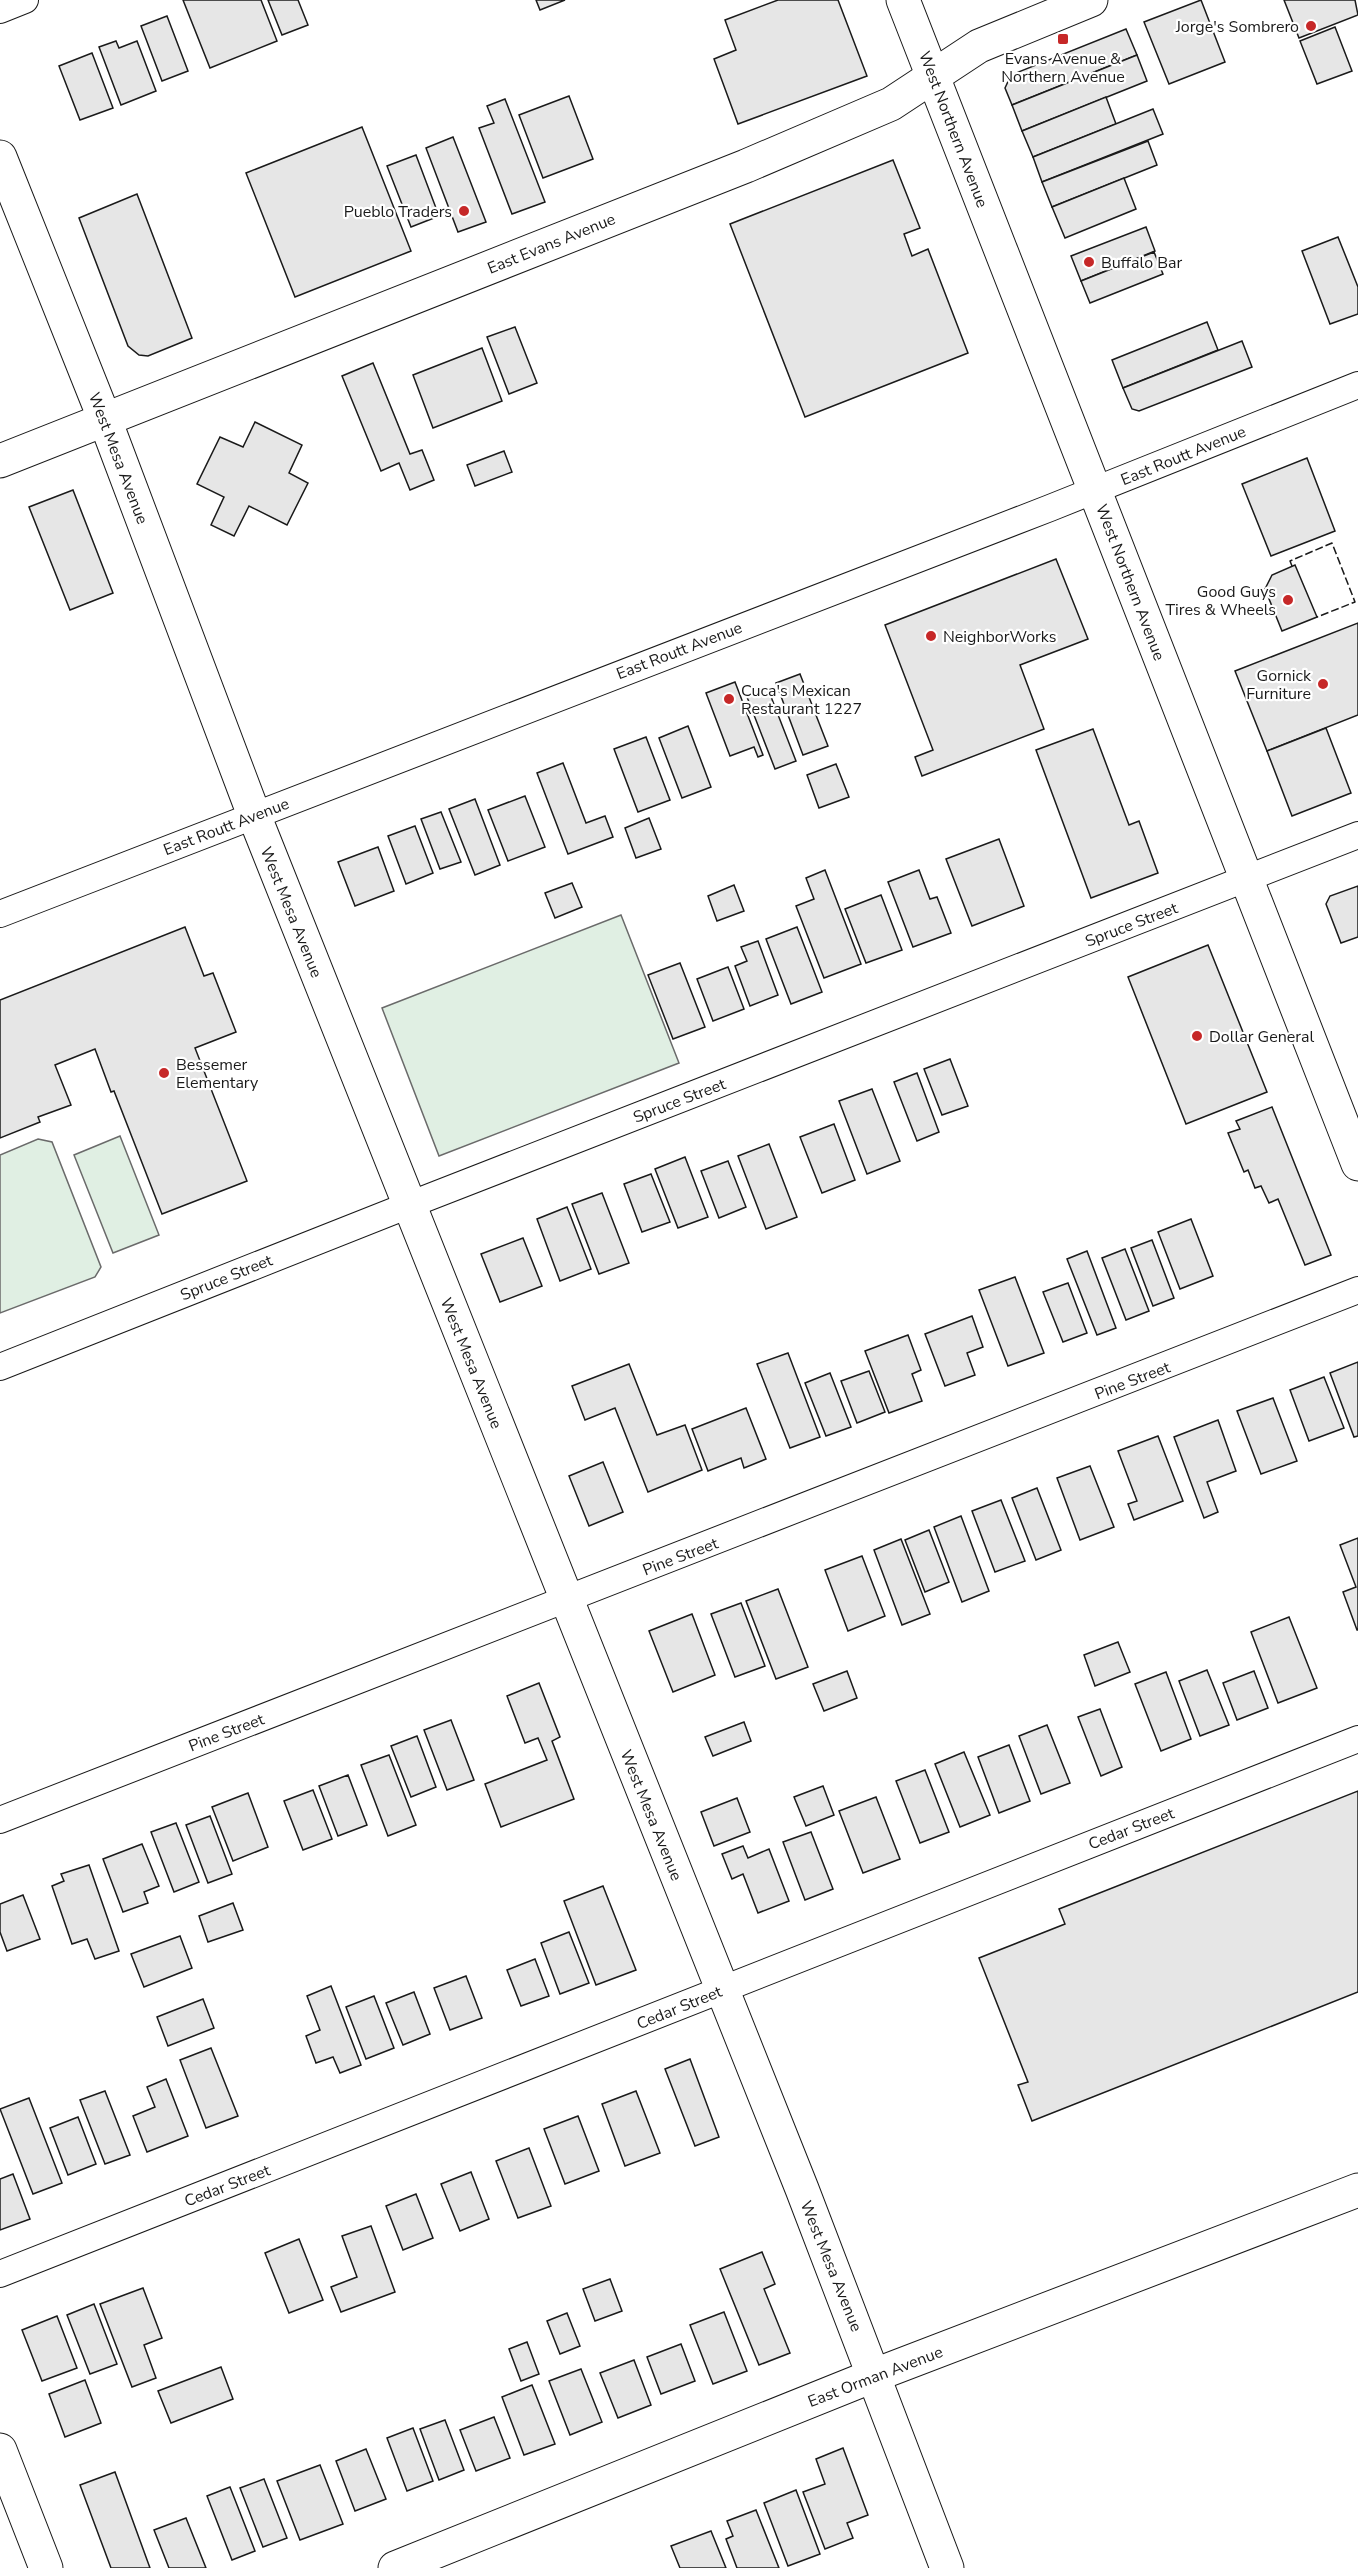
<svg xmlns="http://www.w3.org/2000/svg" width="1358" height="2568" font-family="'Nunito Sans',sans-serif">
<style>
.green{fill:#e0efe3;stroke:#6a6a6a;stroke-width:1.5}
.building{fill:#e6e6e6;stroke:#1a1a1a;stroke-width:1.5}
.lines{fill:none;stroke-linecap:round;stroke-linejoin:round}
.street-casing{stroke:#1a1a1a;stroke-width:28}
.secondary-casing{stroke:#1a1a1a;stroke-width:35}
.primary-casing{stroke:#1a1a1a;stroke-width:35}
.street{stroke:#fff;stroke-width:26}
.secondary{stroke:#fff;stroke-width:33}
.primary{stroke:#fff;stroke-width:33}
.fence{stroke:#1a1a1a;stroke-width:1.5;stroke-dasharray:8 3;stroke-linecap:butt}
.poi-dot{fill:#c62828;stroke:#fff;stroke-width:2}
.labels{text-anchor:middle;stroke-width:4.5;stroke-linejoin:round;paint-order:stroke}
.poi-label{font-size:16px;fill:#1a1a1a;stroke:#fff;text-anchor:start}
.street-label{font-size:16px;fill:#1a1a1a;stroke:#fff}
</style>
<rect width="100%" height="100%" fill="#fff"/>
<g class="green">
<polygon points="621,915 679,1063 439,1156 382,1008"/>
<polygon points="120,1136 159,1235 113,1253 74,1155"/>
<polygon points="38,1139 52,1142 101,1267 95,1277 0,1313 0,1155"/>
</g>
<g class="building">
<polygon points="183,0 261,0 277,41 210,68"/>
<polygon points="268,0 298,0 308,25 282,35"/>
<polygon points="536,0 565,0 540,10"/>
<polygon points="778,0 838,0 867,76 738,124 714,59 736,50 725,20"/>
<polygon points="1201,0 1225,62 1169,84 1144,22"/>
<polygon points="1284,0 1355,0 1358,15 1299,38"/>
<polygon points="167,16 188,71 162,81 141,26"/>
<polygon points="1335,27 1352,71 1317,84 1300,41"/>
<polygon points="1126,29 1137,55 1012,105 1005,88 1011,75"/>
<polygon points="116,41 119,48 137,41 156,91 121,105 99,47"/>
<polygon points="92,53 113,108 80,120 59,66"/>
<polygon points="1137,55 1147,81 1022,131 1012,105"/>
<polygon points="569,96 593,159 543,178 519,115"/>
<polygon points="1106,97 1116,124 1033,157 1022,131"/>
<polygon points="505,99 545,202 512,214 479,128 494,123 487,106"/>
<polygon points="1153,109 1163,134 1042,182 1033,157"/>
<polygon points="362,127 411,251 295,297 246,173"/>
<polygon points="453,137 486,222 458,232 426,148"/>
<polygon points="1148,141 1157,165 1052,207 1042,182"/>
<polygon points="416,155 439,216 411,227 387,166"/>
<polygon points="893,160 920,228 904,234 912,256 928,249 968,353 805,417 730,224"/>
<polygon points="1124,178 1136,209 1065,238 1052,207"/>
<polygon points="137,194 192,338 148,356 139,355 128,346 79,218"/>
<polygon points="1146,227 1155,251 1081,281 1071,256"/>
<polygon points="1338,237 1358,287 1358,314 1330,324 1302,251"/>
<polygon points="1154,252 1163,274 1090,303 1081,281"/>
<polygon points="1207,322 1218,350 1123,388 1112,360"/>
<polygon points="515,327 537,383 509,394 487,337"/>
<polygon points="1242,341 1252,367 1139,411 1132,409 1123,388"/>
<polygon points="482,348 502,401 433,428 413,375"/>
<polygon points="373,363 410,454 422,450 434,480 410,490 399,463 381,471 342,376"/>
<polygon points="255,422 302,445 289,473 308,483 287,525 249,506 234,536 211,525 224,497 197,484 220,437 243,447"/>
<polygon points="504,451 512,472 475,486 467,465"/>
<polygon points="1307,458 1335,531 1271,556 1242,484"/>
<polygon points="73,490 113,593 70,610 29,507"/>
<polygon points="1056,559 1088,639 1020,665 1044,729 922,776 915,757 933,750 885,625"/>
<polygon points="1295,565 1317,617 1282,631 1265,589 1272,575"/>
<polygon points="1358,623 1358,715 1267,751 1235,671"/>
<polygon points="800,674 828,746 803,755 776,683"/>
<polygon points="735,682 763,755 758,757 754,747 730,756 706,693"/>
<polygon points="768,689 796,761 775,769 747,697"/>
<polygon points="688,726 711,787 682,798 659,738"/>
<polygon points="1326,728 1351,793 1292,816 1267,751"/>
<polygon points="1093,729 1129,825 1139,821 1158,873 1091,898 1036,750"/>
<polygon points="646,737 670,800 638,812 614,749"/>
<polygon points="563,763 586,823 605,816 613,837 568,854 537,773"/>
<polygon points="836,764 849,797 819,808 807,775"/>
<polygon points="525,796 545,847 508,861 488,810"/>
<polygon points="475,799 500,865 475,875 449,809"/>
<polygon points="441,812 461,862 440,869 421,819"/>
<polygon points="649,818 661,849 636,858 625,828"/>
<polygon points="415,826 433,873 406,884 388,836"/>
<polygon points="999,839 1024,906 972,926 946,859"/>
<polygon points="378,847 394,891 355,906 338,862"/>
<polygon points="825,870 861,964 824,978 796,906 814,899 806,878"/>
<polygon points="919,870 930,899 937,897 951,933 913,947 888,882"/>
<polygon points="572,883 582,907 555,918 545,893"/>
<polygon points="734,885 744,911 717,921 708,896"/>
<polygon points="1358,886 1358,937 1341,943 1326,904 1330,896"/>
<polygon points="881,895 902,950 866,963 845,909"/>
<polygon points="185,927 204,976 213,973 236,1032 195,1048 247,1181 162,1214 114,1091 111,1092 95,1049 55,1065 71,1105 38,1117 40,1122 0,1138 0,1000"/>
<polygon points="797,927 822,992 791,1004 766,939"/>
<polygon points="758,941 778,995 750,1006 735,966 747,961 741,947"/>
<polygon points="1208,945 1267,1092 1186,1124 1128,977"/>
<polygon points="680,963 705,1027 673,1039 648,975"/>
<polygon points="728,967 744,1009 713,1021 697,979"/>
<polygon points="950,1059 968,1106 942,1115 924,1069"/>
<polygon points="917,1073 939,1132 917,1141 894,1082"/>
<polygon points="872,1089 900,1161 867,1174 839,1101"/>
<polygon points="1272,1107 1331,1255 1305,1265 1278,1199 1269,1203 1261,1186 1255,1188 1248,1170 1244,1172 1228,1133 1240,1129 1236,1121"/>
<polygon points="834,1124 855,1180 822,1193 800,1137"/>
<polygon points="769,1144 797,1217 766,1229 738,1156"/>
<polygon points="685,1157 708,1217 678,1228 655,1169"/>
<polygon points="728,1161 746,1207 719,1218 701,1171"/>
<polygon points="651,1174 670,1222 642,1232 624,1184"/>
<polygon points="602,1193 629,1263 599,1274 572,1204"/>
<polygon points="567,1207 591,1269 560,1281 537,1219"/>
<polygon points="1191,1219 1213,1276 1180,1289 1158,1232"/>
<polygon points="523,1238 542,1286 500,1302 481,1254"/>
<polygon points="1152,1240 1174,1298 1153,1306 1131,1248"/>
<polygon points="1125,1249 1149,1311 1126,1320 1102,1258"/>
<polygon points="1087,1251 1116,1328 1097,1335 1067,1259"/>
<polygon points="1015,1277 1044,1353 1008,1366 979,1290"/>
<polygon points="1068,1283 1087,1333 1063,1342 1043,1292"/>
<polygon points="972,1316 983,1347 967,1353 975,1375 945,1386 925,1334"/>
<polygon points="908,1335 921,1370 912,1374 922,1401 889,1413 865,1351"/>
<polygon points="788,1353 820,1437 790,1448 757,1364"/>
<polygon points="1358,1362 1358,1436 1354,1437 1330,1373"/>
<polygon points="629,1364 657,1435 685,1425 702,1470 648,1492 615,1408 585,1420 572,1386"/>
<polygon points="869,1371 885,1412 857,1423 841,1381"/>
<polygon points="830,1373 851,1427 826,1436 805,1383"/>
<polygon points="1324,1377 1344,1428 1309,1441 1290,1390"/>
<polygon points="1273,1398 1297,1461 1261,1474 1237,1411"/>
<polygon points="746,1408 766,1459 744,1468 741,1458 708,1471 692,1429"/>
<polygon points="1218,1420 1236,1471 1207,1482 1218,1512 1204,1518 1174,1437"/>
<polygon points="1158,1436 1183,1501 1134,1520 1128,1504 1137,1501 1118,1451"/>
<polygon points="603,1462 623,1512 589,1526 569,1476"/>
<polygon points="1090,1466 1114,1527 1080,1540 1057,1478"/>
<polygon points="1037,1488 1061,1550 1036,1560 1012,1498"/>
<polygon points="1001,1500 1025,1561 995,1572 972,1511"/>
<polygon points="961,1516 989,1591 962,1602 934,1527"/>
<polygon points="929,1530 949,1582 925,1592 905,1540"/>
<polygon points="1358,1538 1358,1630 1357,1630 1343,1592 1356,1587 1340,1545"/>
<polygon points="901,1539 930,1614 902,1625 874,1550"/>
<polygon points="862,1556 885,1616 848,1631 825,1570"/>
<polygon points="778,1589 808,1667 776,1679 746,1601"/>
<polygon points="741,1603 765,1666 735,1677 711,1614"/>
<polygon points="692,1614 715,1675 673,1692 649,1631"/>
<polygon points="1289,1617 1317,1688 1278,1703 1251,1632"/>
<polygon points="1118,1642 1130,1672 1095,1686 1084,1655"/>
<polygon points="1207,1670 1229,1725 1200,1736 1179,1681"/>
<polygon points="847,1671 857,1698 824,1711 813,1684"/>
<polygon points="1254,1671 1268,1708 1237,1720 1223,1683"/>
<polygon points="1166,1672 1191,1739 1161,1751 1135,1684"/>
<polygon points="539,1683 560,1737 552,1741 574,1799 501,1827 485,1784 547,1760 538,1738 525,1743 507,1696"/>
<polygon points="1100,1709 1122,1767 1101,1776 1078,1717"/>
<polygon points="451,1720 474,1780 447,1790 424,1730"/>
<polygon points="744,1722 751,1741 713,1756 705,1737"/>
<polygon points="1047,1725 1070,1783 1041,1794 1019,1736"/>
<polygon points="417,1736 436,1787 411,1797 391,1746"/>
<polygon points="1009,1745 1030,1801 999,1813 978,1757"/>
<polygon points="964,1752 990,1815 960,1827 935,1764"/>
<polygon points="389,1755 416,1825 388,1836 361,1765"/>
<polygon points="925,1770 949,1832 920,1843 896,1781"/>
<polygon points="348,1775 367,1825 338,1836 319,1786"/>
<polygon points="823,1786 834,1815 806,1826 794,1797"/>
<polygon points="313,1790 332,1839 303,1850 284,1801"/>
<polygon points="1358,1791 1358,1992 1032,2121 1018,2085 1028,2082 979,1958 1065,1924 1059,1909"/>
<polygon points="248,1793 268,1847 233,1861 212,1807"/>
<polygon points="876,1797 900,1859 863,1873 839,1811"/>
<polygon points="737,1798 750,1832 714,1846 701,1812"/>
<polygon points="210,1816 232,1874 208,1883 186,1825"/>
<polygon points="176,1823 199,1882 174,1892 151,1832"/>
<polygon points="811,1832 833,1889 805,1900 783,1842"/>
<polygon points="142,1844 159,1886 144,1892 148,1903 123,1912 103,1859"/>
<polygon points="743,1846 748,1858 769,1849 789,1901 758,1913 743,1874 732,1879 722,1854"/>
<polygon points="89,1865 119,1951 95,1959 87,1939 72,1944 52,1886 64,1881 61,1874"/>
<polygon points="603,1886 636,1970 596,1985 564,1901"/>
<polygon points="23,1895 40,1939 7,1951 0,1932 0,1904"/>
<polygon points="233,1903 243,1930 208,1942 199,1916"/>
<polygon points="569,1932 589,1983 560,1994 541,1943"/>
<polygon points="180,1936 192,1968 144,1987 131,1954"/>
<polygon points="535,1959 549,1996 521,2006 507,1970"/>
<polygon points="466,1976 482,2018 450,2030 434,1988"/>
<polygon points="331,1986 361,2065 340,2073 333,2057 316,2063 306,2036 320,2030 307,1996"/>
<polygon points="414,1992 430,2034 403,2045 386,2003"/>
<polygon points="374,1996 394,2048 366,2059 346,2007"/>
<polygon points="203,1999 214,2028 168,2046 157,2017"/>
<polygon points="211,2048 238,2116 206,2128 180,2060"/>
<polygon points="690,2059 719,2137 695,2146 665,2069"/>
<polygon points="166,2079 188,2136 147,2152 133,2116 155,2107 147,2087"/>
<polygon points="105,2091 130,2155 105,2164 80,2100"/>
<polygon points="636,2091 660,2153 625,2166 602,2104"/>
<polygon points="29,2098 62,2183 33,2194 0,2109"/>
<polygon points="578,2116 599,2171 565,2184 544,2129"/>
<polygon points="78,2117 96,2164 68,2175 50,2128"/>
<polygon points="529,2148 551,2206 518,2218 496,2161"/>
<polygon points="471,2172 489,2219 460,2231 441,2184"/>
<polygon points="13,2174 30,2219 0,2230 0,2179"/>
<polygon points="416,2194 433,2238 403,2250 386,2206"/>
<polygon points="371,2226 395,2292 341,2312 331,2287 357,2277 342,2236"/>
<polygon points="299,2239 323,2300 289,2313 265,2253"/>
<polygon points="762,2252 775,2284 764,2289 790,2353 759,2365 720,2269"/>
<polygon points="610,2279 622,2311 595,2321 583,2289"/>
<polygon points="143,2288 162,2338 144,2345 156,2378 132,2387 100,2304"/>
<polygon points="94,2304 117,2364 90,2374 67,2315"/>
<polygon points="724,2312 747,2371 713,2384 690,2325"/>
<polygon points="567,2313 580,2346 560,2354 547,2321"/>
<polygon points="57,2316 77,2368 42,2381 22,2330"/>
<polygon points="527,2342 539,2374 521,2381 509,2349"/>
<polygon points="681,2344 695,2381 661,2394 647,2357"/>
<polygon points="634,2360 651,2405 618,2418 600,2373"/>
<polygon points="221,2367 233,2399 171,2423 158,2391"/>
<polygon points="581,2369 602,2422 570,2435 549,2381"/>
<polygon points="85,2380 101,2423 65,2437 49,2394"/>
<polygon points="532,2385 555,2444 524,2455 502,2397"/>
<polygon points="494,2417 510,2458 476,2471 460,2430"/>
<polygon points="445,2420 464,2470 439,2480 420,2429"/>
<polygon points="413,2428 433,2481 407,2491 387,2438"/>
<polygon points="843,2448 868,2515 847,2523 853,2538 825,2549 803,2492 825,2484 816,2459"/>
<polygon points="366,2449 386,2499 355,2511 336,2461"/>
<polygon points="320,2465 343,2524 300,2540 277,2481"/>
<polygon points="115,2472 150,2568 111,2568 80,2485"/>
<polygon points="264,2479 287,2538 263,2547 240,2488"/>
<polygon points="230,2487 255,2551 232,2560 207,2496"/>
<polygon points="796,2490 820,2554 788,2566 764,2503"/>
<polygon points="756,2510 779,2568 737,2568 726,2539 733,2536 727,2521"/>
<polygon points="186,2518 206,2568 169,2568 154,2530"/>
<polygon points="711,2531 726,2568 680,2568 671,2546"/>
</g>
<g class="lines">
<g class="street-casing">
<g id="street">
<polyline points="0,10 25,0"/>
<polyline points="0,914 1050,508 1358,385"/>
<polyline points="0,1367 409,1205 1358,835"/>
<polyline points="0,1820 1358,1290"/>
<polyline points="0,2274 1358,1739"/>
</g>
</g>
<g class="secondary-casing">
<g id="secondary">
<polyline points="0,157 105,420 254,815 802,2189 947,2568"/>
<polyline points="0,461 746,166 891,104 979,46 1091,0"/>
<polyline points="0,2450 46,2568"/>
<polyline points="395,2568 875,2375 1358,2190"/>
</g>
</g>
<g class="primary-casing">
<polyline id="primary" points="903,0 1358,1164"/>
</g>
<use href="#street" class="street"/>
<use href="#secondary" class="secondary"/>
<use href="#primary" class="primary"/>
<polyline class="fence" points="1292,566 1290,561 1332,543 1355,602 1317,617"/>
</g>
<g class="poi-dot">
<circle cx="1311" cy="26" r="6"/>
<rect x="1057" y="33" width="12" height="12" rx="3"/>
<circle cx="464" cy="211" r="6"/>
<circle cx="1089" cy="262" r="6"/>
<circle cx="1288" cy="600" r="6"/>
<circle cx="931" cy="636" r="6"/>
<circle cx="1323" cy="684" r="6"/>
<circle cx="729" cy="699" r="6"/>
<circle cx="1197" cy="1036" r="6"/>
<circle cx="164" cy="1073" r="6"/>
</g>
<g class="labels">
<g class="poi-label">
<text x="1299" y="32" text-anchor="end">Jorge's Sombrero</text>
<text x="1063" y="64" text-anchor="middle">Evans Avenue &amp;<tspan x="1063" dy="18">Northern Avenue</tspan></text>
<text x="452" y="217" text-anchor="end">Pueblo Traders</text>
<text x="1101" y="268">Buffalo Bar</text>
<text x="1276" y="597" text-anchor="end">Good Guys<tspan x="1276" dy="18">Tires &amp; Wheels</tspan></text>
<text x="943" y="642">NeighborWorks</text>
<text x="1311" y="681" text-anchor="end">Gornick<tspan x="1311" dy="18">Furniture</tspan></text>
<text x="741" y="696">Cuca's Mexican<tspan x="741" dy="18">Restaurant 1227</tspan></text>
<text x="1209" y="1042">Dollar General</text>
<text x="176" y="1070">Bessemer<tspan x="176" dy="18">Elementary</tspan></text>
</g>
<g class="street-label">
<text transform="translate(954 129) rotate(69)" y="6">West Northern Avenue</text>
<text transform="translate(551 243) rotate(-22)" y="6">East Evans Avenue</text>
<text transform="translate(1183 455) rotate(-22)" y="6">East Routt Avenue</text>
<text transform="translate(119 458) rotate(69)" y="6">West Mesa Avenue</text>
<text transform="translate(1131 582) rotate(69)" y="6">West Northern Avenue</text>
<text transform="translate(679 650) rotate(-21)" y="6">East Routt Avenue</text>
<text transform="translate(226 826) rotate(-21)" y="6">East Routt Avenue</text>
<text transform="translate(292 912) rotate(68)" y="6">West Mesa Avenue</text>
<text transform="translate(1131 924) rotate(-21)" y="6">Spruce Street</text>
<text transform="translate(679 1100) rotate(-21)" y="6">Spruce Street</text>
<text transform="translate(226 1277) rotate(-22)" y="6">Spruce Street</text>
<text transform="translate(472 1363) rotate(68)" y="6">West Mesa Avenue</text>
<text transform="translate(1132 1380) rotate(-21)" y="6">Pine Street</text>
<text transform="translate(680 1556) rotate(-21)" y="6">Pine Street</text>
<text transform="translate(226 1732) rotate(-21)" y="6">Pine Street</text>
<text transform="translate(652 1815) rotate(68)" y="6">West Mesa Avenue</text>
<text transform="translate(1131 1828) rotate(-21)" y="6">Cedar Street</text>
<text transform="translate(679 2007) rotate(-22)" y="6">Cedar Street</text>
<text transform="translate(227 2185) rotate(-21)" y="6">Cedar Street</text>
<text transform="translate(832 2266) rotate(68)" y="6">West Mesa Avenue</text>
<text transform="translate(875 2376) rotate(-21)" y="6">East Orman Avenue</text>
</g>
</g>
</svg>
